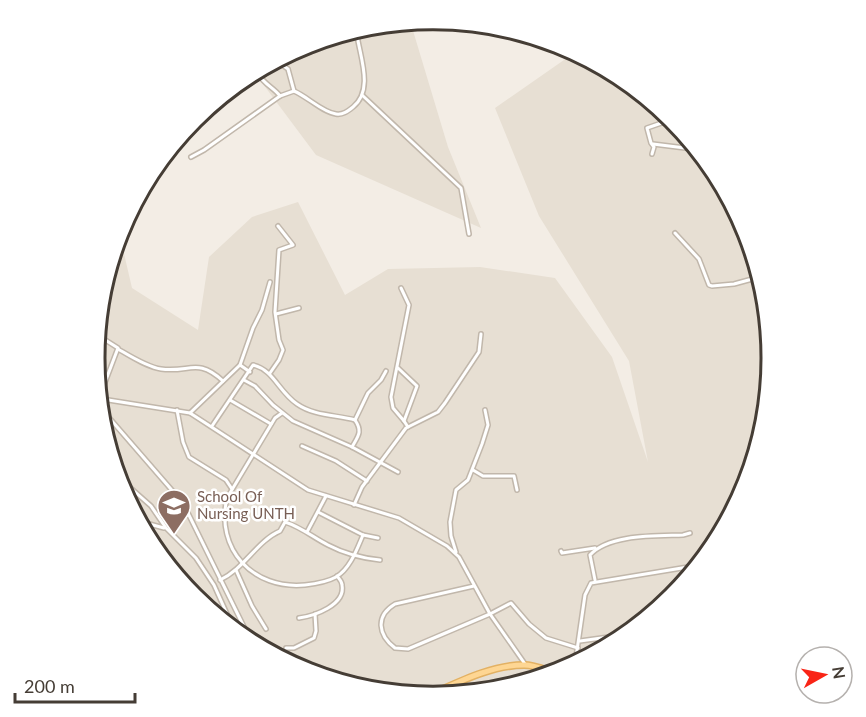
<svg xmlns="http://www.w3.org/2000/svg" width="866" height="717" font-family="Lato,sans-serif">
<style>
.residential{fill:#e7dfd3}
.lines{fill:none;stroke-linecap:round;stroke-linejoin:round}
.street-casing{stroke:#c1b7ab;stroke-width:6}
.primary-casing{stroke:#e3b163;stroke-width:8}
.street{stroke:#fff;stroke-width:3}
.primary{stroke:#fed693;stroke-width:5}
.labels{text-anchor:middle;stroke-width:5;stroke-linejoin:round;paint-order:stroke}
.education-label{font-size:15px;fill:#785e54;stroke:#fff;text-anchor:start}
.rim{fill:none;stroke:#453d35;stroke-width:3}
</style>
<rect width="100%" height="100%" fill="#f3ede5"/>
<g class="residential">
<polygon points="411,24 448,147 481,228 316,155 257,76 304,45"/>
<polygon points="574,53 673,119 746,229 772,359 746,489 672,598 562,672 433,697 303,672 193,598 120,488 94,358 119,232 132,288 198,330 209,257 252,217 298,202 345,295 388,269 480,267 555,278 612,357 648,462 629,361 539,216 495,108"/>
</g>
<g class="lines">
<g class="street-casing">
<g id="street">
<polyline points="278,62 288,69 294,91"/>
<path d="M259,75c5,9 15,13 21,21"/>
<polyline points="362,95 461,188 469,234"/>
<polyline points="653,144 693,149"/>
<polyline points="652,154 654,147 651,143 647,128 673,119"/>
<path d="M191,157l13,-7 76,-54 14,-5c14,6 28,21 42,23 7,1 12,-3 17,-7 21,-17 7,-50 4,-72"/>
<polyline points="735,212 732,219 755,271"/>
<polyline points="675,233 699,259 709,285 712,286 734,284 756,278"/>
<polyline points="401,288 409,305 391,397 393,408 404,421"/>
<polyline points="276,314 299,308"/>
<polyline points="99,336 118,348 101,393"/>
<path d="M118,349c12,7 29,18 43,20 29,4 36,-12 62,12"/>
<polyline points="240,365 250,372"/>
<polyline points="398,368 417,386 404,421 408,427"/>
<polyline points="270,373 279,360 283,350 279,340 275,312 279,250 293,245 278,226"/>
<polyline points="244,380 255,386 273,405 293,421 352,447 398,472"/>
<polyline points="102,399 190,413 308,490 399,518 447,546 459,557 490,614 525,664"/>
<polyline points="230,400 271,424"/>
<polyline points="177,410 183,442 189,457 226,480 232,489"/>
<polyline points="105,413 183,503 248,635"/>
<polyline points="190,413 240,365 253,328 262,310 270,282"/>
<path d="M282,413l-7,5 -48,80c-12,51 26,92 78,87 9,-1 22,-3 31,-8 14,-8 21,-28 27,-42"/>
<path d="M212,426l41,-61c21,5 25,26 44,39 17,12 40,11 58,16"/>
<polyline points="302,446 336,461 367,481"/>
<path d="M352,447c6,-11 11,-15 3,-27l13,-27 13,-13 5,-9"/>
<polyline points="473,470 483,476 514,476 517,490"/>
<polyline points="117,476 151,506 166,528 196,558 214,585 231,623"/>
<polyline points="354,505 362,487 406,428 438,412 445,403 479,352 481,334"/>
<polyline points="318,512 363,535 378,538"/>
<polyline points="142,522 164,528"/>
<polyline points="307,532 326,496"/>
<polyline points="561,551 562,553 595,548"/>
<polyline points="456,552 451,536 450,522 456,490 468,480 482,444 488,425 485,410"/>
<polyline points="236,570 252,606 266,629"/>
<path d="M220,580c24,-11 37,-39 60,-49l5,-9c16,5 29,16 43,23 17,9 33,13 52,15"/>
<path d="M595,580l-5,-25c19,-21 66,-19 93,-20l7,-2"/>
<path d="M474,586l-79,18c-20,12 -17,31 0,44l13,1 82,-35 21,-11 18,21 17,14 32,10"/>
<path d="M299,618c15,-2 47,-13 43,-33 0,-4 -3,-6 -5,-9"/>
<polyline points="580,641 616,636"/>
<polyline points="286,648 294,648 314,638 316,631 315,614"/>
<polyline points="575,664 585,595 591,583 694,566"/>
</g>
</g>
<g class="primary-casing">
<path id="primary" d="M427,696c30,-13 64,-31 97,-31 11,0 22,5 32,8"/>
</g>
<use href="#street" class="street"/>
<use href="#primary" class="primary"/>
</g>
<defs>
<g id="university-pin" transform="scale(1.725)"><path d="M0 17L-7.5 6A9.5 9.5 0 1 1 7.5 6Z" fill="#8d6e63" stroke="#fff"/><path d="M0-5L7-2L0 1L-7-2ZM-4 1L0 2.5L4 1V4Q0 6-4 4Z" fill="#fff"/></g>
</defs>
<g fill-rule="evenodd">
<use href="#university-pin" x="174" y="506"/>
</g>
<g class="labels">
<g class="education-label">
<text x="197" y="502">School Of<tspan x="197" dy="17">Nursing UNTH</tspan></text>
</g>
</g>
<path d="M0 0H866V717H0ZM105 358a328 328 0 1 1 656 0a328 328 0 1 1-656 0Z" fill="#fff" fill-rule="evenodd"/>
<path class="rim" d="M105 358a328 328 0 1 1 656 0a328 328 0 1 1-656 0Z"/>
<g transform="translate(824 675) rotate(81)"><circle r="28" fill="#ffffff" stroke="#b5b1ae" stroke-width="1.5"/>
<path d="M0-4.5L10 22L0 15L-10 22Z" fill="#f92416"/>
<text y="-9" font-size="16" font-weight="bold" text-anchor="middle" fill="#453d35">N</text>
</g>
<path d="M15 693v9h120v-9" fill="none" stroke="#453d35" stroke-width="3"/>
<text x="24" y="693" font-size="18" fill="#453d35" stroke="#ffffff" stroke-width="4.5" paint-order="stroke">200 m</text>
</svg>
